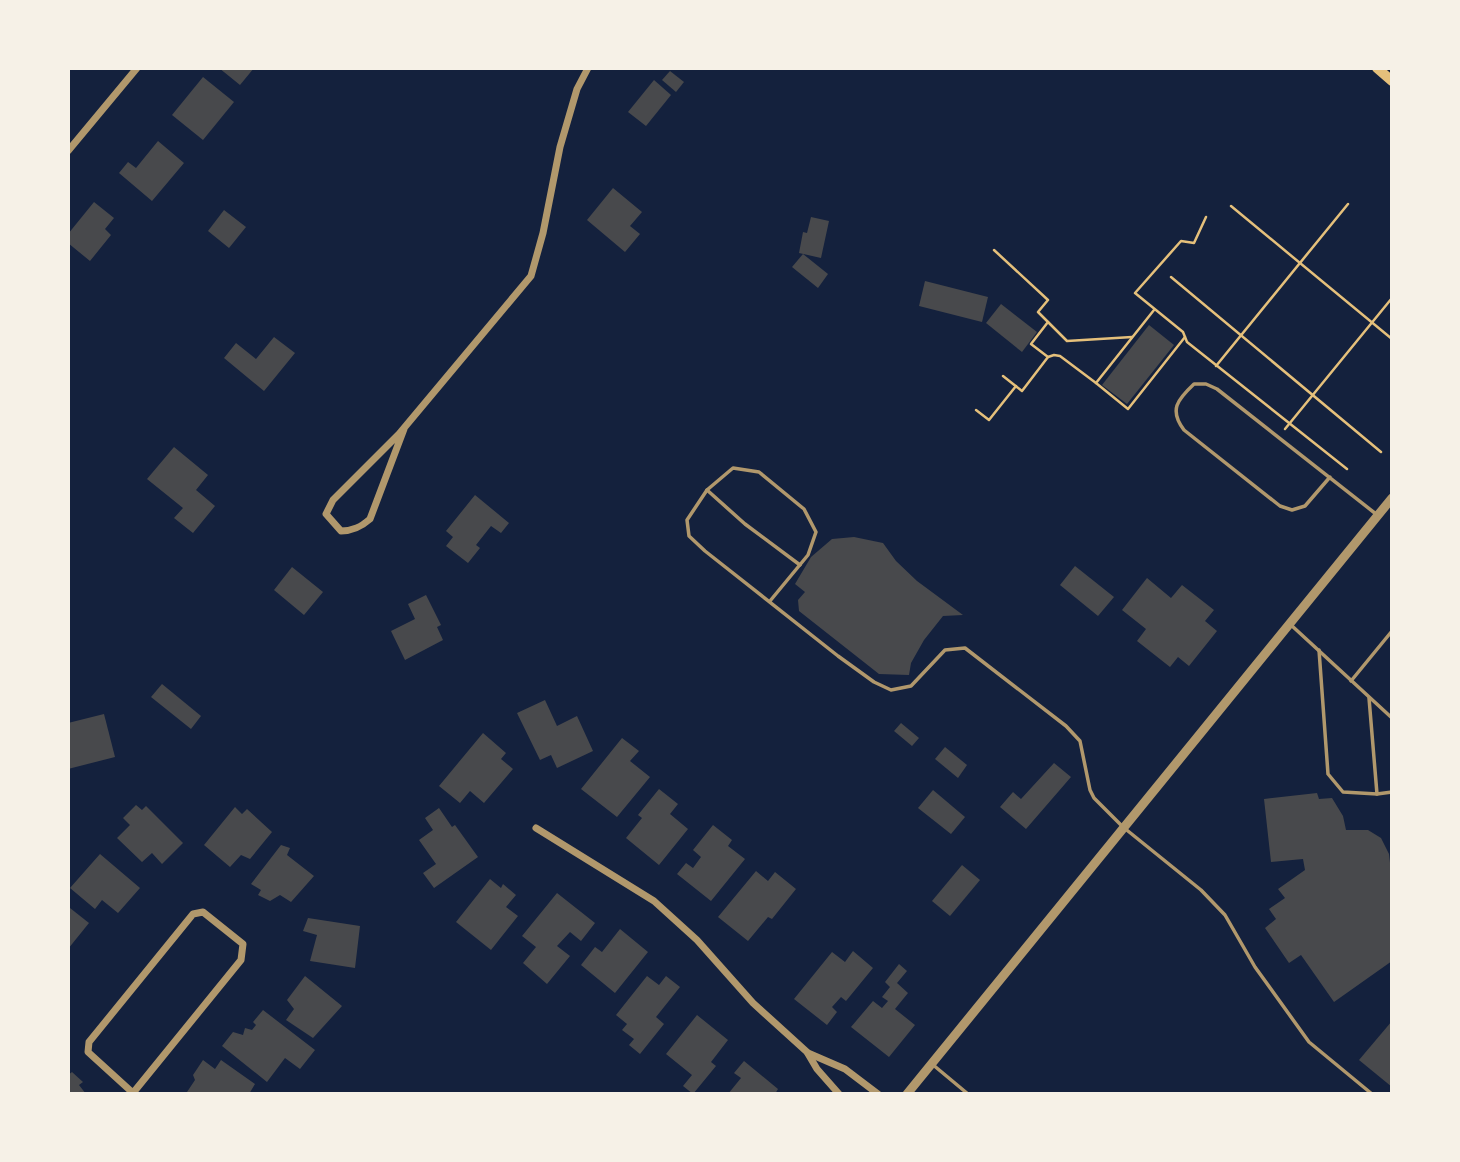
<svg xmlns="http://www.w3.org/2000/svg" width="1460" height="1162" font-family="Helvetica,sans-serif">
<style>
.building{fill:#48494c}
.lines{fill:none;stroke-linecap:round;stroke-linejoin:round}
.path{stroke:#e5c07b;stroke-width:2.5}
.service{stroke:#b1986c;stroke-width:3.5}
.minor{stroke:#b1986c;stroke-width:7}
.tertiary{stroke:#b1986c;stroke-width:9}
.secondary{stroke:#e5c07b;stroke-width:10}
</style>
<rect width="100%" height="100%" fill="#14213d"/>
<g class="building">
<polygon points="219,68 254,68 240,85"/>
<polygon points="670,71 684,82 676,92 662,80"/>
<polygon points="203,77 234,102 203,140 172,115"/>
<polygon points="654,80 671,95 646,126 628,112"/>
<polygon points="158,141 184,163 152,201 119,173 128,162 136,168"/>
<polygon points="613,188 642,212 630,226 640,234 625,252 587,220"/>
<polygon points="94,202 114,218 105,229 111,235 90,261 68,243 68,234"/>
<polygon points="224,210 246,227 229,248 208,231"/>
<polygon points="811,217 829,221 821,258 799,253 803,232 807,233"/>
<polygon points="803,254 828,274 818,288 792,267"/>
<polygon points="925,281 988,297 982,322 919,306"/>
<polygon points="1001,304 1037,332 1022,352 986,323"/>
<polygon points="1149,325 1174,345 1127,404 1102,385"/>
<polygon points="274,337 295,353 264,391 224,358 236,343 256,359"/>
<polygon points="174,447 208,475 196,490 215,506 193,533 174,518 183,508 147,479"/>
<polygon points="475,495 509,523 501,533 491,526 476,545 480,548 468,563 446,546 453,537 446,531"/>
<polygon points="854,537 883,543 896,561 917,581 963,615 943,616 924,640 911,663 909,675 879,674 799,611 798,600 805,592 795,584 811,557 832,539"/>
<polygon points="1075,566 1114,597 1098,616 1060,585"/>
<polygon points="292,567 323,592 304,615 274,590"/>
<polygon points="1147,578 1171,598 1182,585 1214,610 1205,621 1217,631 1189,666 1178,657 1170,667 1137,641 1146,629 1122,610"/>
<polygon points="426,595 441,625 437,627 443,640 405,660 391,631 415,619 408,604"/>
<polygon points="162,684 201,716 191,729 151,697"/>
<polygon points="545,700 557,726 577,716 593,751 557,768 551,755 540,760 517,713"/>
<polygon points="104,714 115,757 68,769 68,723"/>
<polygon points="901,723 919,738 912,746 894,731"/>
<polygon points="483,733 506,753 501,759 513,769 484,803 470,791 460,803 439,786"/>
<polygon points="622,738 639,751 630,761 650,777 617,817 581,789"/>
<polygon points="945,747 967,765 958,778 935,759"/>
<polygon points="1054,763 1071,777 1026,829 1000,807 1013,792 1021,799"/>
<polygon points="659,789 678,804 670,814 688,829 659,865 626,838 642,818 638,815"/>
<polygon points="933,790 965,817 951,834 918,808"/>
<polygon points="1317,793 1319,799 1332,798 1343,816 1346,830 1368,830 1381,838 1389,854 1392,880 1392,961 1334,1002 1301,955 1289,963 1265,928 1276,919 1269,909 1285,898 1278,889 1305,870 1303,859 1271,862 1264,799"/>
<polygon points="136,805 142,810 146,806 183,843 162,864 152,853 142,862 117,838 130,825 123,818"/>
<polygon points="235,807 242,814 247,809 272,832 250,859 241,855 230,867 204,845"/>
<polygon points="439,808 452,827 455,825 478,857 434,888 423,873 436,864 419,840 433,830 425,818"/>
<polygon points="713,825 732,840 728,846 745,859 711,901 677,874 686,863 693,868 701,857 693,850"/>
<polygon points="281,845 290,848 287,855 314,876 291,902 280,895 270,901 258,895 261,890 251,884"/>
<polygon points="100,854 140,888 118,913 102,900 95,909 70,888"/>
<polygon points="962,865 980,880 950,916 932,901"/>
<polygon points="756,871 768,881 775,872 796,889 772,919 768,917 748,941 718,917"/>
<polygon points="490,879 501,888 503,884 516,895 506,907 518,916 491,950 456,922"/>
<polygon points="557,893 595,923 581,941 570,932 557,946 570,956 547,984 523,963 536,947 522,936"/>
<polygon points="70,908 89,923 68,949 68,910"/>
<polygon points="308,918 360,926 355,968 310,961 317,935 303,931"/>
<polygon points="620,929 648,952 615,993 581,965 595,947 602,952"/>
<polygon points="853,951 873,968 846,1001 841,997 832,1007 837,1012 827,1025 794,999 832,952 845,962"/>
<polygon points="899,964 907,971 897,983 908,993 895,1009 915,1025 889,1057 851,1027 873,1001 882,1008 888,1001 882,997 890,987 885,982"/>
<polygon points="305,976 342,1006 313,1038 286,1020 294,1009 287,1000"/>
<polygon points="647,976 659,985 666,976 680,987 656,1017 664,1024 640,1054 629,1045 634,1039 622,1030 627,1024 616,1015"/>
<polygon points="263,1010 315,1050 300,1069 285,1058 267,1082 222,1046 233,1032 243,1035 245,1028 252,1030 256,1025 253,1022"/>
<polygon points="697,1015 728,1040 711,1062 716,1066 693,1094 683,1086 692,1075 666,1054"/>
<polygon points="1392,1021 1392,1087 1359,1060"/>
<polygon points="203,1060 215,1069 221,1060 255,1084 249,1094 191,1094 187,1092 195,1080 193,1075"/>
<polygon points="744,1061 778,1089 775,1094 728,1094 741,1078 734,1073"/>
<polygon points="72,1072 83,1082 79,1085 86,1094 68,1094 68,1075"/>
</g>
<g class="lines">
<g class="path">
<polyline points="1231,206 1392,339"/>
<polyline points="1206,217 1194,243 1181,241 1135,293 1183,332 1187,342 1347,469"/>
<polyline points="994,250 1048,300 1038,312 1067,341 1132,337"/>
<polyline points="1171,277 1381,452"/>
<polyline points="1154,310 1096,383 1128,409 1185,337"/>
<polyline points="1048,322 1031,344 1048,357"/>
<polyline points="1216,366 1348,204"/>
<polyline points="1003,376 1022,391 1048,357 1054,355 1060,356 1096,383"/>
<polyline points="976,410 989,420 1016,386"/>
<polyline points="1285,429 1392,298"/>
</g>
<g class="service">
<path d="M1330,477l-25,29 -13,4 -12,-4 -96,-76c-15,-20 -7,-30 10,-46h12l11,5 159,125"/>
<polyline points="707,490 745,524 800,565"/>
<polyline points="770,601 808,555 816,532 804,509 759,472 733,468 707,490 687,520 689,536 705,551 838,656 874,682 891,690 911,686 945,650 965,648 1066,726 1080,741 1090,790 1094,798 1123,827 1201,890 1225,915 1255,967 1309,1042 1372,1094"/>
<polyline points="1291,625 1392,718"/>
<polyline points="1319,650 1328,774 1343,792 1377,794 1392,792"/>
<polyline points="1351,681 1392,631"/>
<polyline points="1369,698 1377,794"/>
<polyline points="932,1064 968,1094"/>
</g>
<g class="minor">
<polyline points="68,151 137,68"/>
<path d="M404,429l-34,90c-9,8 -17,12 -29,12l-15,-17 7,-14 66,-66 132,-158 12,-43 17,-86 17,-58 11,-21"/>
<polyline points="536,828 654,901 697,940 753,1003 807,1052 817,1069 839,1094"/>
<polyline points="808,1053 845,1069 878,1094"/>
<polyline points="133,1094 133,1093 241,960 243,944 203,912 193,914 89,1042 88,1052 133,1093 135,1094"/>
</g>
<polyline class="tertiary" points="907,1094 1392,498"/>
<polyline class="secondary" points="1377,68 1392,81"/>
</g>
<rect width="1460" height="1162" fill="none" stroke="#f6f1e7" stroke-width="140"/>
</svg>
